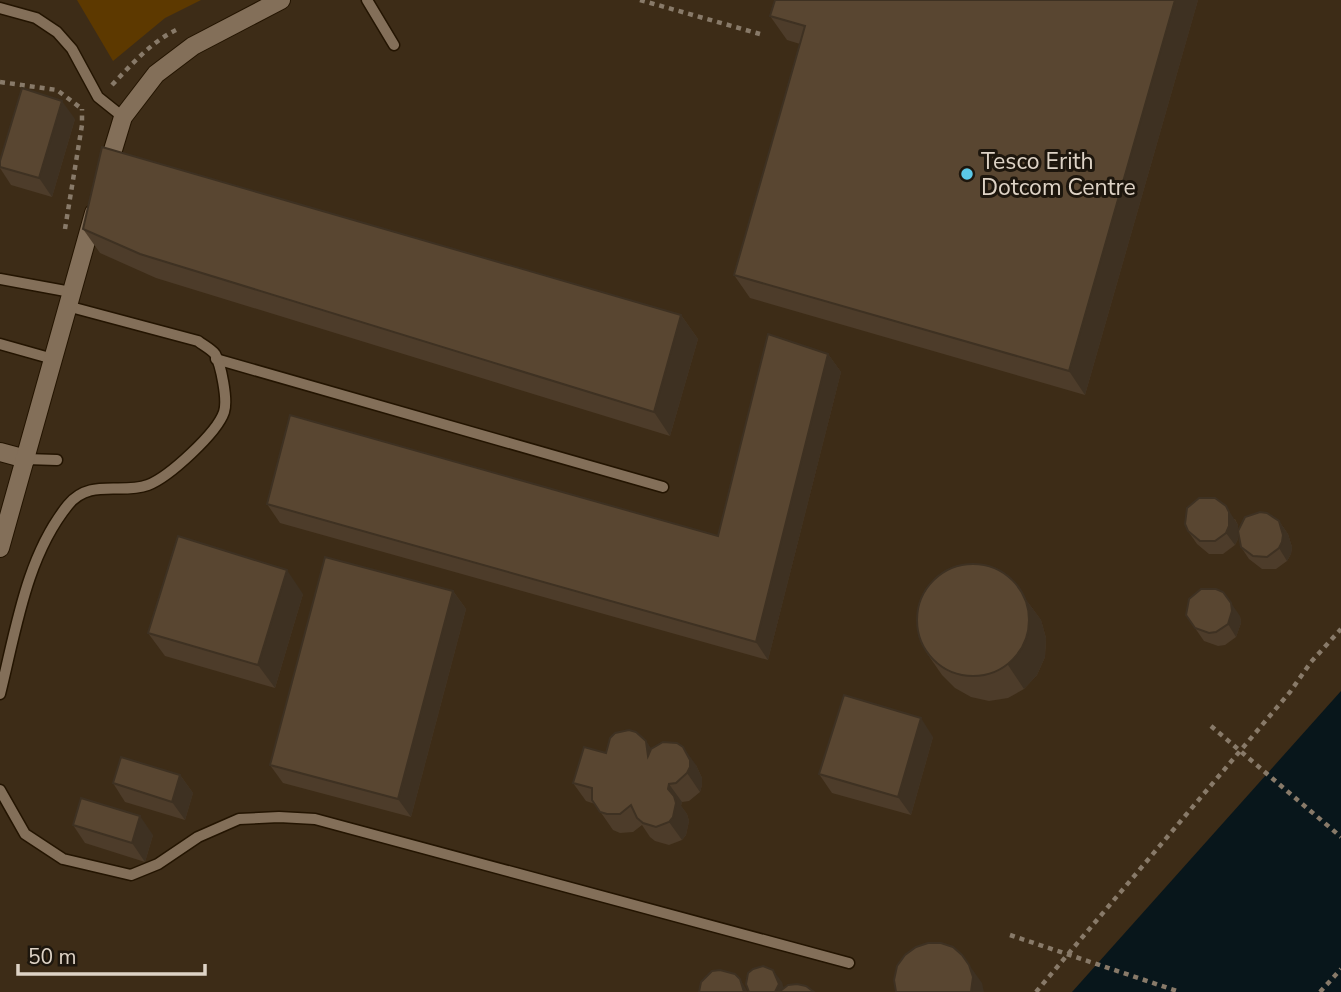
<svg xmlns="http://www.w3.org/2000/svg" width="1341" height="992" font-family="'Nunito Sans',sans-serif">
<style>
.green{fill:#5d3900}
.water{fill:#08161b}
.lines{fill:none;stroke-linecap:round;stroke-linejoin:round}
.service-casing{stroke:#231401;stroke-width:13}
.minor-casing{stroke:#231401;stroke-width:20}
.path{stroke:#887a69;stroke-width:4.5;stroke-dasharray:5 5;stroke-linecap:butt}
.service{stroke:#836f59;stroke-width:10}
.minor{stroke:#836f59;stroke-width:18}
.path-bridge{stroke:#887a69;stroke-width:4.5;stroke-dasharray:5 5;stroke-linecap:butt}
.wall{fill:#4d3c2a}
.shaded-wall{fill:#3e3122}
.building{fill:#594631;stroke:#3e3122;stroke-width:2}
.poi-dot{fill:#5bc8e7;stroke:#1d160d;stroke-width:2.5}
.labels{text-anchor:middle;stroke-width:6;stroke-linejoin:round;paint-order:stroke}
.poi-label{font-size:23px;fill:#ded3c6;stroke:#1d160d;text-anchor:start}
</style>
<rect width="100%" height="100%" fill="#3d2c17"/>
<polygon class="green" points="77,0 201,0 165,18 113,61"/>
<polygon class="water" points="1341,691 1341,992 1072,992"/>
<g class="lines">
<g class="service-casing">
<g id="service">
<polyline points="367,0 394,45"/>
<polyline points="0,8 36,18 57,32 72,49 98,97 123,117"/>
<polyline points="0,279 71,292"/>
<polyline points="0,344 53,359"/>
<polyline points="216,359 663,487"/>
<polyline points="26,459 57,460"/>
<path d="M0,694c16,-64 26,-137 68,-189 22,-27 52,-10 80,-20 21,-8 69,-52 76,-73 4,-12 -3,-47 -9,-58 -4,-5 -12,-9 -17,-13l-131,-35"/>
<polyline points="0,790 25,834 63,859 131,875 158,864 198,837 239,819 279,817 315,819 849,963"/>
</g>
</g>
<g class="minor-casing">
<g id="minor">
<polyline points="106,173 123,117 156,74 193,46 281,0"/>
<polyline points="0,452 26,459"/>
<polyline points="0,548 94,213"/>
</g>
</g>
<g class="path">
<polyline points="640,0 760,34"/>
<polyline points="0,82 57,90 82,109"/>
<path d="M112,85c19,-20 38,-42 64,-55"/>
<polyline points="65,229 82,125 82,109"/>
<polyline points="1211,726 1341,837"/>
<polyline points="1036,992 1290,692 1311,662 1341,629"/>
<polyline points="1320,992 1341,969"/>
</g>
<use href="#service" class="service"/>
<use href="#minor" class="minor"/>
<polyline class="path-bridge" points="1010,935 1180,992"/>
</g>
<g class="wall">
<polygon points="1198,0 1085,395 750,298 734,275 800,44 787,40 770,16"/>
<polygon points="75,119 52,197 11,185 0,168 0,161"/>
<polygon points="83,229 681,315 698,339 670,436 156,278 100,253"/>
<polygon points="828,354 841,372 768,660 280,523 267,504 718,536"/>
<polygon points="1235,519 1238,525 1238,530 1279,521 1288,534 1292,547 1291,554 1287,561 1276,569 1262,569 1249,559 1241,547 1238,534 1238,539 1235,545 1223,554 1209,554 1197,544 1188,531"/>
<polygon points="453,591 466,609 411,817 283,783 270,765"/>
<polygon points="303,594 275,688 165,656 148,633"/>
<polygon points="1024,597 1041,620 1046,638 1045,657 1037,675 1024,689 1008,698 989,701 971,697 955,688 942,675 926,652"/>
<polygon points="1186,615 1240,616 1241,623 1236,637 1225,645 1218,646 1204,641"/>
<polygon points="933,737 911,815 832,793 819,774"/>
<polygon points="646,741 651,749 696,765 702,778 702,785 700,792 689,801 682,802 681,806 687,814 689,821 686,835 682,840 669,845 655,841 650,837 642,825 633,832 620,833 613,830 595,804 586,801 573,783 606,753"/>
<polygon points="180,775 193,793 185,820 125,802 113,783"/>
<polygon points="73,825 153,835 145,862 85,843"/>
</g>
<g class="shaded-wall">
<polygon points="1175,0 1198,0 1085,395 1069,371"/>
<polygon points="62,101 75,119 52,197 39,178"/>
<polygon points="681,315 698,339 670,436 654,412"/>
<polygon points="828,354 841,372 768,660 756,642"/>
<polygon points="1226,506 1238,525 1238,539 1235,545 1226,533"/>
<polygon points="1279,521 1288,534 1292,547 1291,554 1287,561 1279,548"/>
<polygon points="287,570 303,594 275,688 258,665"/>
<polygon points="453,591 466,609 411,817 398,799"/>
<polygon points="1024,597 1041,620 1046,638 1045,657 1037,675 1024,689 1008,665"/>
<polygon points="1231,603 1240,616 1241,623 1236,637 1228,624"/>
<polygon points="921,718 933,737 911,815 898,797"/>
<polygon points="646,741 659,760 648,756"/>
<polygon points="683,747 696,765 702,778 702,785 700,792 687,773"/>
<polygon points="180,775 193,793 185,820 172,802"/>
<polygon points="669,784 682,802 681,806 687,814 689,821 686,835 682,840 669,822 668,789"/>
<polygon points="140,816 153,835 145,862 132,843"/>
<polygon points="962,955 982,983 984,992 971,992"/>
<polygon points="773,970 782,982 785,992 775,992"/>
<polygon points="740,979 748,992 744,992"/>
</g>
<g class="building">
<polygon points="775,0 1175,0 1069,371 734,275 805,26 770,16"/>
<polygon points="22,88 62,101 39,178 0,167 0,161"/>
<polygon points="102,147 681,315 654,412 140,254 83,229"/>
<polygon points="768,334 828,354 756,642 267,504 290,415 718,536"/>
<polygon points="1199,498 1215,498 1226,506 1229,512 1229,526 1226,533 1215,541 1200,541 1188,531 1185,524 1187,508"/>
<polygon points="1260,512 1267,513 1279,521 1283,535 1282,542 1279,548 1267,557 1253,556 1241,547 1238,531 1245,517"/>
<polygon points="178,536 287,570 258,665 148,633"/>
<polygon points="325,557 453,591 398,799 270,765"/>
<circle cx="973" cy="620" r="56"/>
<polygon points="1201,589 1216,589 1223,592 1231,603 1232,611 1228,624 1216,632 1209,633 1195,628 1186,615 1189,599"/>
<polygon points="844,695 921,718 898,797 819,774"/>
<polygon points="629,730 636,732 646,741 648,756 651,749 663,742 677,743 683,747 690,760 690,767 687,773 676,783 669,784 668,789 674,796 676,803 673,817 669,822 656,827 643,823 637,818 631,805 620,814 607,814 600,812 592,800 592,788 573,783 584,747 606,753 610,738 615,733"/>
<polygon points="121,757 180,775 172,802 113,783"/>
<polygon points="81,798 140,816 132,843 73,825"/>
<polygon points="928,943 941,943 953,947 962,955 969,965 973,977 971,992 896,992 894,980 897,966 905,955 916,947"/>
<polygon points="763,966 773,970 779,984 775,992 749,992 746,984 748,973 753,969"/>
<polygon points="720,970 735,974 740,979 744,992 699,992 701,982 712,971"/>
<polygon points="797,984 806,986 814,992 779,992 788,985"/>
</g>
<circle class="poi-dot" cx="967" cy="174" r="7"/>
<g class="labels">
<g class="poi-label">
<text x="981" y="169">Tesco Erith<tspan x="981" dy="26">Dotcom Centre</tspan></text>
</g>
</g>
<path d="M18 964v10h187v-10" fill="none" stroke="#ded3c6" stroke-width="3.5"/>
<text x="28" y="964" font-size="21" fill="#ded3c6" stroke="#1d160d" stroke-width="5" paint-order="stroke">50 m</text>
</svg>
